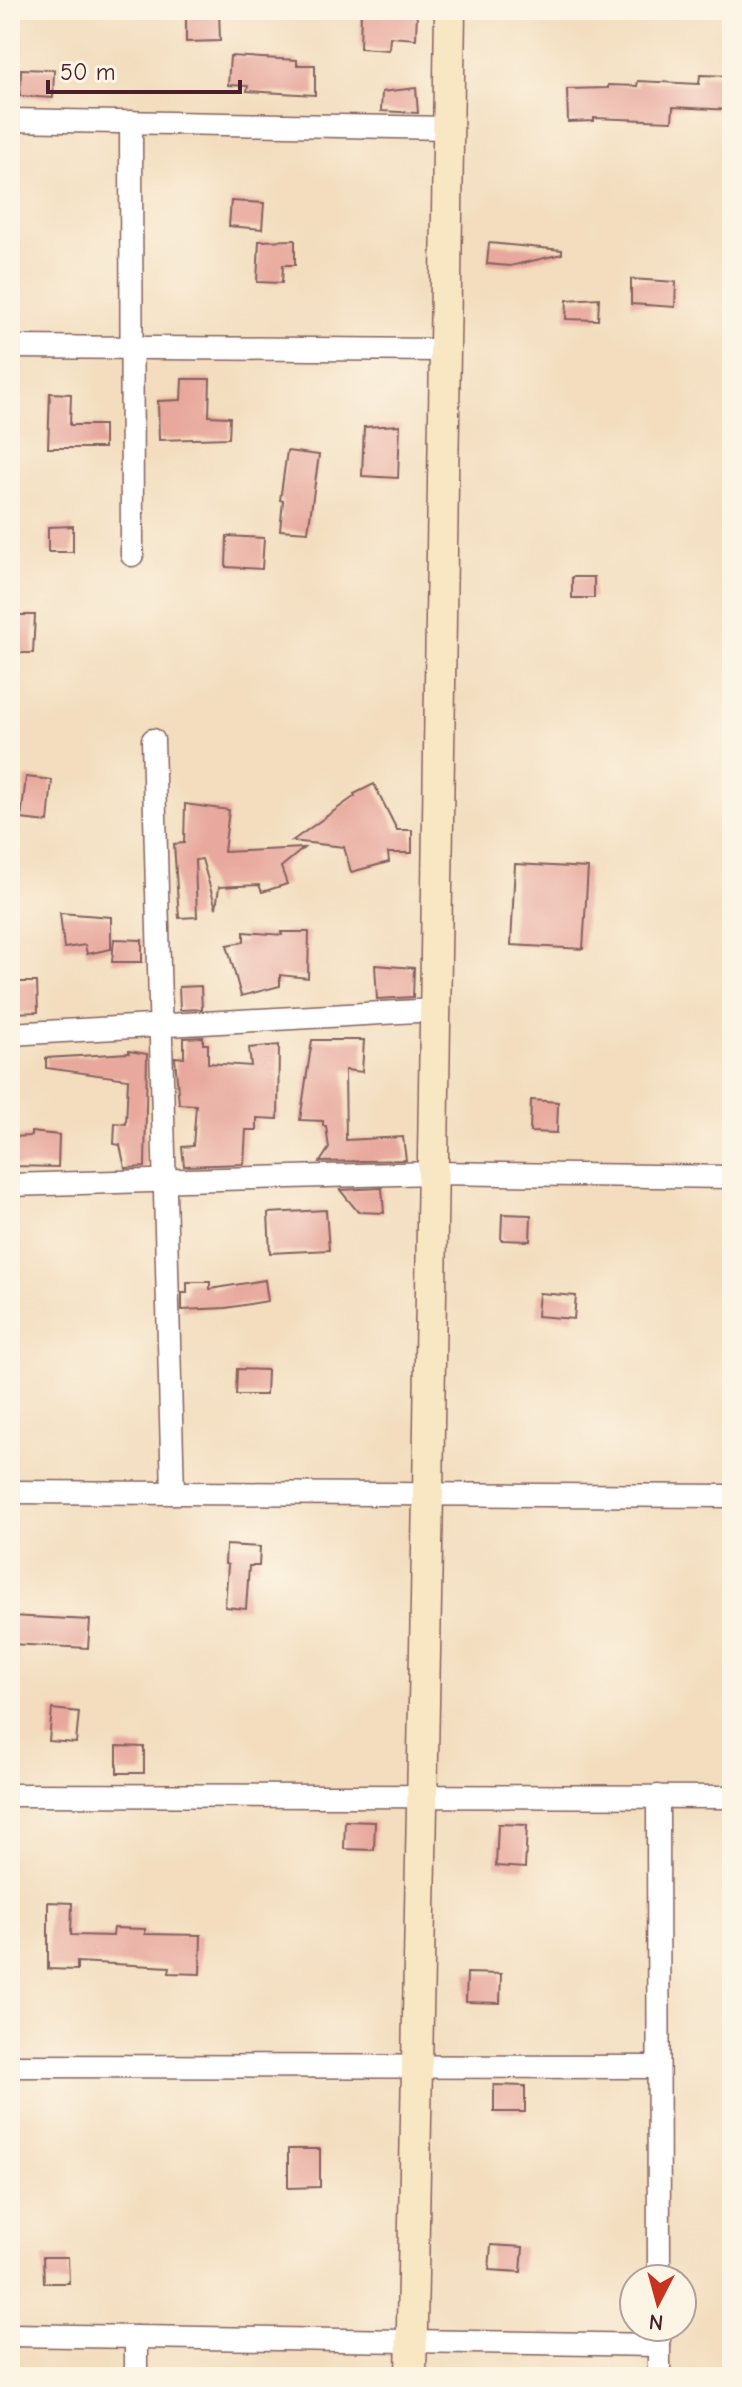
<svg xmlns="http://www.w3.org/2000/svg" width="742" height="2387" font-family="'Comic Neue',sans-serif">
<style>
.building{fill:#e8a89d}
.lines{fill:none;stroke-linecap:round;stroke-linejoin:round}
.street-casing{stroke:#85625e;stroke-width:25}
.secondary-casing{stroke:#85625e;stroke-width:33}
.street{stroke:#fff;stroke-width:22}
.secondary{stroke:#f9e7c3;stroke-width:30}
</style>
<rect width="100%" height="100%" fill="#fcf5e5"/>
<filter id="ink" filterUnits="userSpaceOnUse"><feTurbulence type="fractalNoise" baseFrequency=".0125" numOctaves="2"/><feDisplacementMap in="SourceGraphic" scale="16" xChannelSelector="R" yChannelSelector="G"/><feConvolveMatrix kernelMatrix="1 2 1 2 8 2 1 2 1" color-interpolation-filters="sRGB"/></filter>
<filter id="wash" filterUnits="userSpaceOnUse"><feTurbulence type="fractalNoise" baseFrequency=".006" numOctaves="4" result="noise"/><feDisplacementMap in="SourceGraphic" scale="32" xChannelSelector="R" yChannelSelector="G"/><feGaussianBlur stdDeviation="1.8" result="paint"/><feColorMatrix in="noise" values="0 0 0 0 0 0 0 0 0 0 0 0 0 0 0 0 0 1.4 0 .05"/><feComposite in="paint" operator="in"/></filter>
<g filter="url(#wash)">
<rect width="100%" height="100%" fill="#f3ddbe"/>
<g id="blocks">
<g class="building">
<polygon points="200,10 219,10 220,41 186,42 186,12 200,12"/>
<polygon points="361,10 417,11 416,39 390,37 389,50 360,48"/>
<polygon points="230,56 297,60 297,65 315,65 315,95 247,91 248,86 228,85"/>
<polygon points="21,69 54,70 53,98 20,96"/>
<polygon points="700,75 732,76 732,110 673,107 672,121 594,118 594,121 568,122 567,89 608,88 608,85 637,86 638,81 699,84"/>
<polygon points="416,88 418,113 381,111 382,92"/>
<polygon points="231,201 264,203 262,229 229,226"/>
<polygon points="295,240 295,265 283,265 282,283 257,282 259,241"/>
<polygon points="489,243 562,250 562,254 510,266 487,264"/>
<polygon points="631,279 676,282 675,307 631,304"/>
<polygon points="599,298 598,320 566,319 567,300"/>
<polygon points="182,379 210,379 209,416 230,417 229,438 159,440 158,401 181,400"/>
<polygon points="50,393 71,394 70,425 104,425 104,448 48,448"/>
<polygon points="400,425 398,478 362,476 364,427"/>
<polygon points="287,451 319,455 308,532 280,530 283,501 280,500"/>
<polygon points="73,526 73,552 48,552 48,527"/>
<polygon points="227,536 264,538 262,569 226,567"/>
<rect x="572" y="577" width="22" height="21"/>
<polygon points="16,615 35,615 33,653 11,653"/>
<polygon points="26,777 52,780 48,822 21,819"/>
<polygon points="374,784 397,830 412,830 412,853 388,853 389,862 351,872 344,847 292,841 355,796 354,794"/>
<polygon points="185,804 229,810 224,852 304,848 281,867 287,884 262,892 259,885 219,887 216,908 202,859 195,860 197,917 179,918 174,844 184,843"/>
<polygon points="515,864 588,868 583,949 511,945"/>
<polygon points="60,913 111,917 111,949 87,954 85,945 64,948"/>
<polygon points="244,932 282,935 281,932 309,932 308,978 280,975 280,986 241,996 227,945 244,942"/>
<polygon points="114,939 142,940 142,962 112,962"/>
<polygon points="375,965 414,968 413,997 377,999"/>
<polygon points="10,982 37,982 38,1012 10,1013"/>
<polygon points="201,986 202,1009 180,1010 179,987"/>
<polygon points="203,1037 203,1044 208,1044 208,1063 251,1066 249,1048 279,1045 278,1119 257,1118 257,1130 246,1130 244,1164 184,1166 182,1147 193,1146 196,1105 179,1104 175,1057 184,1058 184,1038"/>
<polygon points="312,1040 364,1040 362,1072 345,1070 346,1140 403,1137 406,1160 320,1162 329,1148 326,1126 323,1126 323,1121 300,1120"/>
<polygon points="129,1051 147,1054 145,1167 125,1168 120,1145 114,1144 115,1123 126,1124 128,1079 46,1068 46,1058 129,1053"/>
<polygon points="531,1100 558,1102 557,1133 530,1132"/>
<polygon points="31,1132 59,1135 58,1167 10,1166 10,1137 31,1136"/>
<polygon points="382,1188 384,1213 358,1212 340,1190"/>
<polygon points="326,1210 329,1250 270,1253 268,1213"/>
<polygon points="502,1214 531,1215 530,1241 501,1240"/>
<polygon points="265,1280 268,1301 226,1308 182,1310 182,1293 187,1293 187,1282 210,1282 210,1289"/>
<polygon points="539,1293 576,1296 574,1319 537,1316"/>
<polygon points="237,1369 267,1370 266,1395 236,1395"/>
<polygon points="226,1545 260,1547 259,1566 249,1566 246,1609 225,1607 228,1565 225,1564"/>
<polygon points="10,1616 90,1620 88,1648 10,1644"/>
<polygon points="52,1709 79,1712 76,1743 49,1741"/>
<polygon points="117,1746 144,1747 144,1773 117,1773"/>
<polygon points="345,1821 375,1822 374,1850 344,1849"/>
<polygon points="498,1824 527,1825 525,1868 496,1866"/>
<polygon points="48,1902 72,1903 71,1935 113,1936 114,1928 145,1929 145,1934 201,1935 200,1974 169,1973 170,1967 77,1962 77,1970 48,1969"/>
<polygon points="467,1973 501,1974 500,2003 466,2002"/>
<polygon points="494,2085 525,2086 525,2112 494,2112"/>
<polygon points="288,2149 320,2149 320,2187 288,2188"/>
<polygon points="491,2245 523,2247 521,2272 489,2270"/>
<polygon points="43,2257 68,2257 69,2283 44,2283"/>
</g>
</g>
</g>
<g filter="url(#ink)">
<use href="#blocks" fill-opacity="0" stroke="#85625e" stroke-width="2"/>
<g class="lines">
<g class="street-casing">
<g id="street">
<polyline points="10,120 448,128"/>
<polyline points="131,122 132,555"/>
<polyline points="10,347 445,350"/>
<polyline points="153,740 173,1493"/>
<polyline points="10,1034 435,1010"/>
<polyline points="10,1185 433,1173 732,1177"/>
<polyline points="10,1492 732,1496"/>
<polyline points="10,1795 732,1797"/>
<polyline points="658,1796 659,2279"/>
<polyline points="10,2066 658,2067"/>
<polyline points="659,2327 659,2377"/>
<polyline points="10,2335 659,2345"/>
<polyline points="136,2337 136,2377"/>
</g>
</g>
<g class="secondary-casing">
<polyline id="secondary" points="411,2377 428,1495 450,10"/>
</g>
<use href="#street" class="street"/>
<use href="#secondary" class="secondary"/>
</g>
</g>
<rect width="742" height="2387" fill="none" stroke="#fcf5e5" stroke-width="40"/>
<g transform="translate(658 2303) rotate(186)"><circle r="38" fill="#fcf5e5" stroke="#b59f9b" stroke-width="2"/>
<path d="M0-6L14 30L0 20L-14 30Z" fill="#c8321e"/>
<text y="-12" font-size="22" font-weight="bold" text-anchor="middle" fill="#4a1f2b">N</text>
</g>
<path d="M48 80v12h192v-12" fill="none" stroke="#4a1f2b" stroke-width="4"/>
<text x="60" y="80" font-size="24" fill="#4a1f2b" stroke="#fcf5e5" stroke-width="6" paint-order="stroke">50 m</text>
</svg>
